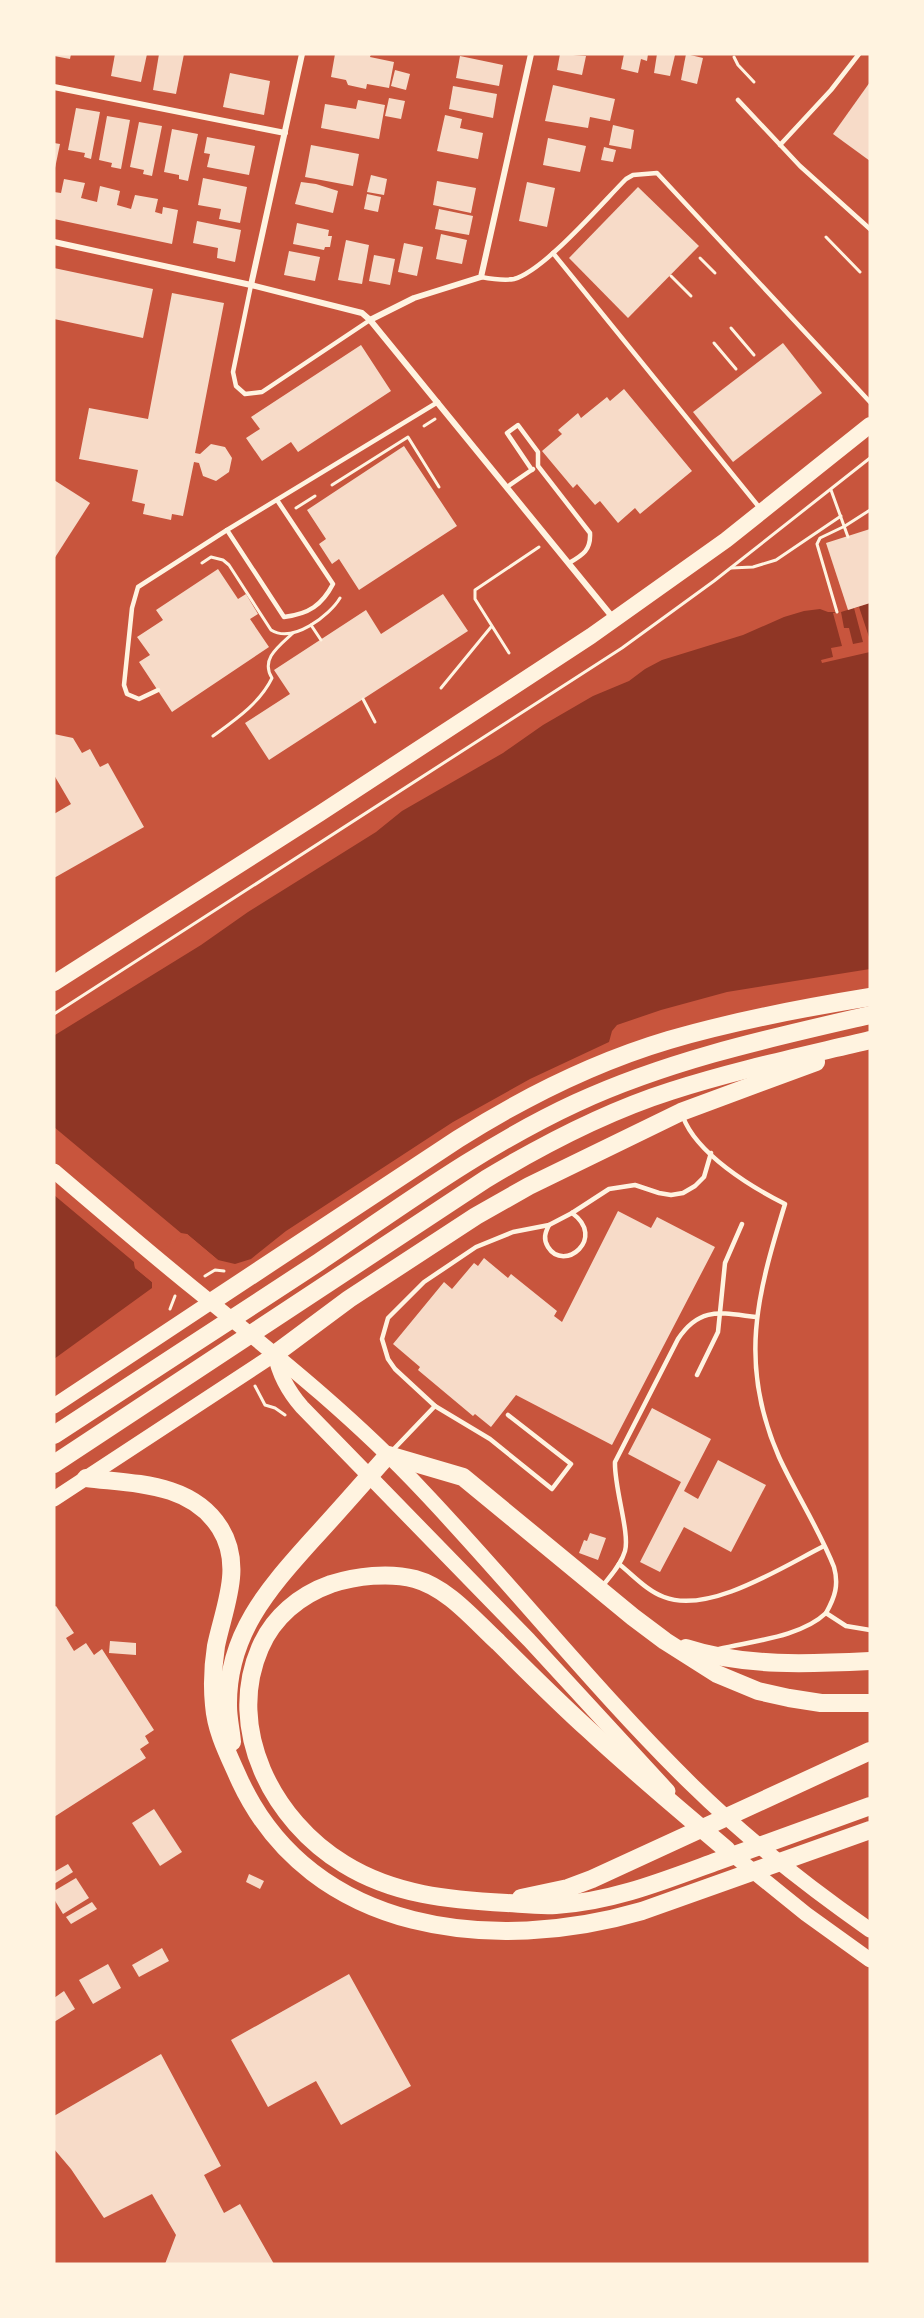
<svg xmlns="http://www.w3.org/2000/svg" width="924" height="2318" font-family="Montserrat,sans-serif">
<style>
.water{fill:#8f3625}
.pier{fill:#c8553d}
.building{fill:#f7dbc8}
.lines{fill:none;stroke-linecap:round;stroke-linejoin:round}
.path{stroke:#fff3e0;stroke-width:3}
.service{stroke:#fff3e0;stroke-width:4.5}
.minor{stroke:#fff3e0;stroke-width:6}
.primary{stroke:#fff3e0;stroke-width:15}
.trunk{stroke:#fff3e0;stroke-width:16}
.motorway{stroke:#fff3e0;stroke-width:18}
</style>
<rect width="100%" height="100%" fill="#c8553d"/>
<polygon class="water" points="870,603 870,969 727,992 661,1010 617,1025 612,1031 609,1042 530,1079 453,1122 286,1231 251,1259 235,1264 218,1260 187,1234 134,1262 135,1268 152,1282 152,1288 54,1359 55,1035 201,945 248,912 376,832 402,811 503,753 543,725 593,696 629,681 645,669 662,660 743,635 784,617 804,611 820,609 828,612 841,612"/>
<g class="pier">
<polygon points="859,607 870,640 870,652 822,663 821,660 833,657 831,648 842,646 833,613 841,612 844,628 849,628 853,644 863,642 854,608"/>
<polygon points="54,1127 181,1233 187,1234 218,1260 216,1262 186,1237 182,1237 138,1264 154,1281 155,1288 152,1291 152,1282 135,1268 134,1262 54,1195"/>
</g>
<g class="building">
<polygon points="54,54 71,54 70,59 54,56"/>
<polygon points="115,54 147,54 141,82 111,76"/>
<polygon points="159,54 184,54 176,94 153,90"/>
<polygon points="335,54 371,54 370,57 394,62 389,88 367,84 366,89 348,85 346,80 331,77"/>
<polygon points="560,54 586,56 582,75 557,70"/>
<polygon points="624,54 648,54 647,61 641,59 638,73 621,69"/>
<polygon points="657,54 675,55 670,76 654,73"/>
<polygon points="686,54 703,58 697,84 681,80"/>
<polygon points="460,56 503,65 499,86 456,78"/>
<polygon points="395,70 410,74 406,90 391,86"/>
<polygon points="230,73 270,81 264,115 223,107"/>
<polygon points="870,82 870,161 833,134"/>
<polygon points="553,85 615,99 610,121 590,117 588,128 545,121"/>
<polygon points="453,86 497,94 493,118 449,109"/>
<polygon points="389,98 405,101 401,119 385,116"/>
<polygon points="358,100 385,105 379,139 321,128 325,104 356,109"/>
<polygon points="76,108 100,112 91,159 84,157 85,153 68,150"/>
<polygon points="445,115 462,119 460,128 483,133 478,159 437,151"/>
<polygon points="107,116 130,120 121,169 111,167 112,163 99,160"/>
<polygon points="139,122 162,126 152,176 143,174 144,170 130,167"/>
<polygon points="613,125 634,130 631,149 609,145"/>
<polygon points="172,129 198,134 188,181 179,179 179,175 164,172"/>
<polygon points="207,137 255,146 249,175 207,167 210,154 204,153"/>
<polygon points="548,138 586,146 580,172 543,165"/>
<polygon points="54,143 60,144 55,168 54,168"/>
<polygon points="311,145 359,154 353,186 305,177"/>
<polygon points="604,147 616,150 613,162 601,160"/>
<polygon points="371,175 387,179 384,195 367,192"/>
<polygon points="203,178 247,187 240,223 219,219 221,209 198,205"/>
<polygon points="64,179 85,183 81,198 97,202 100,186 120,191 117,205 131,209 135,195 158,199 155,212 162,214 163,207 178,210 172,244 54,219 54,192 61,193"/>
<polygon points="437,181 476,188 471,213 433,205"/>
<polygon points="301,182 316,184 338,191 333,213 295,204"/>
<polygon points="527,182 555,188 547,227 519,221"/>
<polygon points="638,187 699,246 628,318 569,258"/>
<polygon points="367,194 381,197 378,212 364,209"/>
<polygon points="439,209 473,216 469,235 435,229"/>
<polygon points="197,221 241,230 235,262 217,258 218,248 193,243"/>
<polygon points="297,223 329,230 328,236 332,236 330,247 325,247 324,250 293,244"/>
<polygon points="441,234 467,240 462,264 436,259"/>
<polygon points="346,240 369,245 362,284 338,280"/>
<polygon points="404,243 423,247 417,276 398,272"/>
<polygon points="289,251 320,257 315,281 284,275"/>
<polygon points="374,255 395,259 390,285 369,281"/>
<polygon points="54,268 153,289 143,338 54,319"/>
<polygon points="172,293 224,303 195,453 200,454 211,444 225,447 232,458 229,472 216,481 203,476 199,463 194,462 183,516 172,514 171,520 143,514 145,504 132,501 138,470 79,459 89,408 148,419"/>
<polygon points="783,343 822,393 733,462 693,412"/>
<polygon points="361,345 391,391 298,452 291,442 262,461 246,438 260,429 251,417"/>
<polygon points="624,389 692,471 640,514 635,508 618,523 600,501 595,505 577,484 573,488 542,451 562,434 558,430 578,413 581,418 607,397 610,401"/>
<polygon points="404,446 457,526 359,590 339,559 332,564 319,544 326,539 307,510"/>
<polygon points="54,480 90,503 54,559"/>
<polygon points="870,529 870,603 848,610 826,543"/>
<polygon points="218,569 238,599 246,594 258,614 250,619 269,647 172,712 139,662 150,655 137,637 163,620 156,610"/>
<polygon points="443,594 468,631 269,760 245,723 290,694 274,670 366,610 381,634"/>
<polygon points="54,734 73,738 82,753 90,749 100,767 108,763 144,827 54,878 54,814 71,804 54,775"/>
<polygon points="618,1211 651,1228 657,1217 715,1247 612,1445 516,1395 491,1427 475,1414 473,1416 418,1370 420,1367 393,1344 444,1282 452,1289 474,1263 478,1266 484,1258 508,1278 511,1274 557,1311 554,1316 562,1322"/>
<polygon points="652,1408 711,1439 684,1491 698,1499 718,1460 766,1485 731,1552 684,1527 660,1572 640,1562 681,1482 628,1454"/>
<polygon points="590,1533 606,1538 598,1560 579,1553 584,1540 587,1541"/>
<polygon points="56,1606 74,1633 66,1638 74,1651 86,1643 94,1655 102,1649 154,1730 145,1736 149,1743 140,1749 146,1758 54,1817 54,1607"/>
<polygon points="110,1641 136,1643 136,1655 109,1653"/>
<polygon points="154,1809 182,1852 160,1866 132,1823"/>
<polygon points="68,1864 73,1872 54,1884 54,1872"/>
<polygon points="249,1874 264,1881 260,1889 246,1882"/>
<polygon points="76,1878 89,1898 63,1914 54,1899 54,1891"/>
<polygon points="92,1902 97,1909 71,1924 66,1917"/>
<polygon points="162,1948 169,1961 139,1977 132,1965"/>
<polygon points="108,1964 121,1988 93,2004 79,1980"/>
<polygon points="349,1974 411,2086 341,2125 316,2081 268,2107 231,2040"/>
<polygon points="64,1991 75,2009 54,2022 54,1998"/>
<polygon points="161,2054 221,2166 204,2175 224,2213 240,2204 274,2264 165,2264 176,2235 152,2194 104,2218 71,2169 54,2149 54,2116"/>
</g>
<g class="lines">
<g class="path">
<polyline points="734,57 738,65 754,82"/>
<polyline points="826,237 860,272"/>
<polyline points="700,258 715,273"/>
<polyline points="671,276 691,296"/>
<polyline points="731,328 754,355"/>
<polyline points="714,343 736,369"/>
<polyline points="424,426 435,419"/>
<polyline points="332,485 408,437 439,487"/>
<polyline points="831,490 848,537"/>
<polyline points="296,508 315,496"/>
<path d="M202,563l9,-6 12,3 6,5 42,65c22,14 59,-15 69,-32"/>
<polyline points="731,568 753,567 776,560 841,516"/>
<polyline points="837,612 817,544 820,538 845,526 870,510"/>
<polyline points="311,625 321,640"/>
<polyline points="509,653 475,599 475,590 539,547"/>
<polyline points="441,688 491,627"/>
<polyline points="363,699 375,722"/>
<path d="M213,736c22,-16 47,-33 59,-58 -12,-19 7,-32 21,-45"/>
<polyline points="54,1014 622,648 714,581 870,458"/>
<polyline points="205,1276 215,1270 224,1271"/>
<polyline points="170,1309 175,1296"/>
<polyline points="255,1386 265,1405 275,1408 285,1415"/>
</g>
<g class="service">
<polyline points="738,100 800,166 870,229"/>
<polyline points="780,145 831,90 859,54"/>
<polyline points="553,253 759,507"/>
<path d="M481,277c11,2 22,4 33,2 30,-8 88,-76 112,-100l7,-4 24,-2 213,229"/>
<polyline points="251,285 233,372 236,386 245,394 262,392 370,320"/>
<path d="M532,470l-25,-37 11,-8 20,27v14l52,67c1,17 -7,22 -21,30"/>
<polyline points="507,487 533,469"/>
<path d="M227,530l57,87c25,-3 38,-12 49,-33l-56,-84"/>
<polyline points="158,690 139,699 127,694 124,685 132,608 138,587 227,530 438,402"/>
<path d="M683,1117c14,37 68,70 102,87 -28,91 -47,160 -6,253 17,37 40,72 55,110 5,18 1,30 -8,46l20,13 24,4"/>
<path d="M549,1225c-4,8 -6,14 -1,22 16,26 59,-9 24,-34"/>
<polyline points="697,1375 718,1332 725,1263 742,1224"/>
<polyline points="508,1415 571,1464 552,1489 490,1439 435,1406 395,1369 388,1359 382,1339 388,1318 424,1282 476,1247 513,1232 549,1225 572,1213 609,1189 635,1185 659,1193 671,1195 683,1193 695,1186 704,1177 711,1153"/>
<polyline points="391,1452 435,1406"/>
<path d="M619,1564c14,11 28,27 45,33 45,18 120,-31 160,-51"/>
<path d="M602,1587c8,-11 19,-22 23,-36 5,-18 -11,-64 -10,-89l63,-123c22,-33 43,-26 78,-22"/>
<path d="M719,1649c33,-8 82,-12 107,-36"/>
</g>
<g class="minor">
<polyline points="54,87 285,133"/>
<polyline points="54,242 251,285 362,313 370,320 614,619"/>
<polyline points="251,285 302,54"/>
<polyline points="370,320 414,298 481,277 531,54"/>
</g>
<g class="primary">
<path d="M54,1171c46,39 91,78 138,116 80,65 160,128 231,204 91,96 174,201 269,294 55,54 115,101 178,145"/>
<path d="M275,1354c4,21 13,37 27,53l227,233 139,151"/>
<polyline points="54,1406 211,1302"/>
<polyline points="54,1499 275,1354"/>
<polyline points="727,1850 806,1914 870,1960"/>
</g>
<polyline class="trunk" points="54,983 319,814 591,636 726,540 870,425"/>
<g class="motorway">
<path d="M211,1302l247,-163c65,-41 137,-77 211,-99 65,-19 133,-32 201,-43"/>
<polyline points="275,1354 349,1299 476,1216 529,1186 681,1112 816,1062"/>
<path d="M54,1435c88,-58 177,-115 265,-173 83,-56 166,-117 257,-159 93,-43 194,-65 294,-88"/>
<path d="M54,1464l432,-285c58,-35 119,-67 185,-88 65,-21 132,-35 199,-51"/>
<path d="M86,1478c48,6 105,4 134,50 24,38 4,79 -4,118 -3,19 -4,39 -2,59 2,27 15,51 26,76 72,154 255,173 402,130l228,-81"/>
<path d="M686,1648c58,19 124,16 184,13"/>
<path d="M232,1742c-1,-12 -4,-24 -4,-36 -1,-71 40,-117 84,-166 26,-28 51,-57 76,-85l75,22 170,140 32,24 52,33 41,17 31,7 32,5h49"/>
<path d="M727,1850c-46,-39 -93,-78 -138,-120 -31,-28 -61,-58 -91,-88 -24,-22 -50,-54 -83,-63 -26,-7 -59,-3 -84,5 -31,11 -58,33 -71,64 -35,81 13,173 84,216 50,31 106,36 163,39 16,1 32,3 49,2 56,-3 110,-25 162,-44 51,-18 101,-37 152,-55"/>
<polyline points="521,1898 568,1888 592,1879 870,1751"/>
</g>
</g>
<rect width="924" height="2318" fill="none" stroke="#fff3e0" stroke-width="111"/>
</svg>
